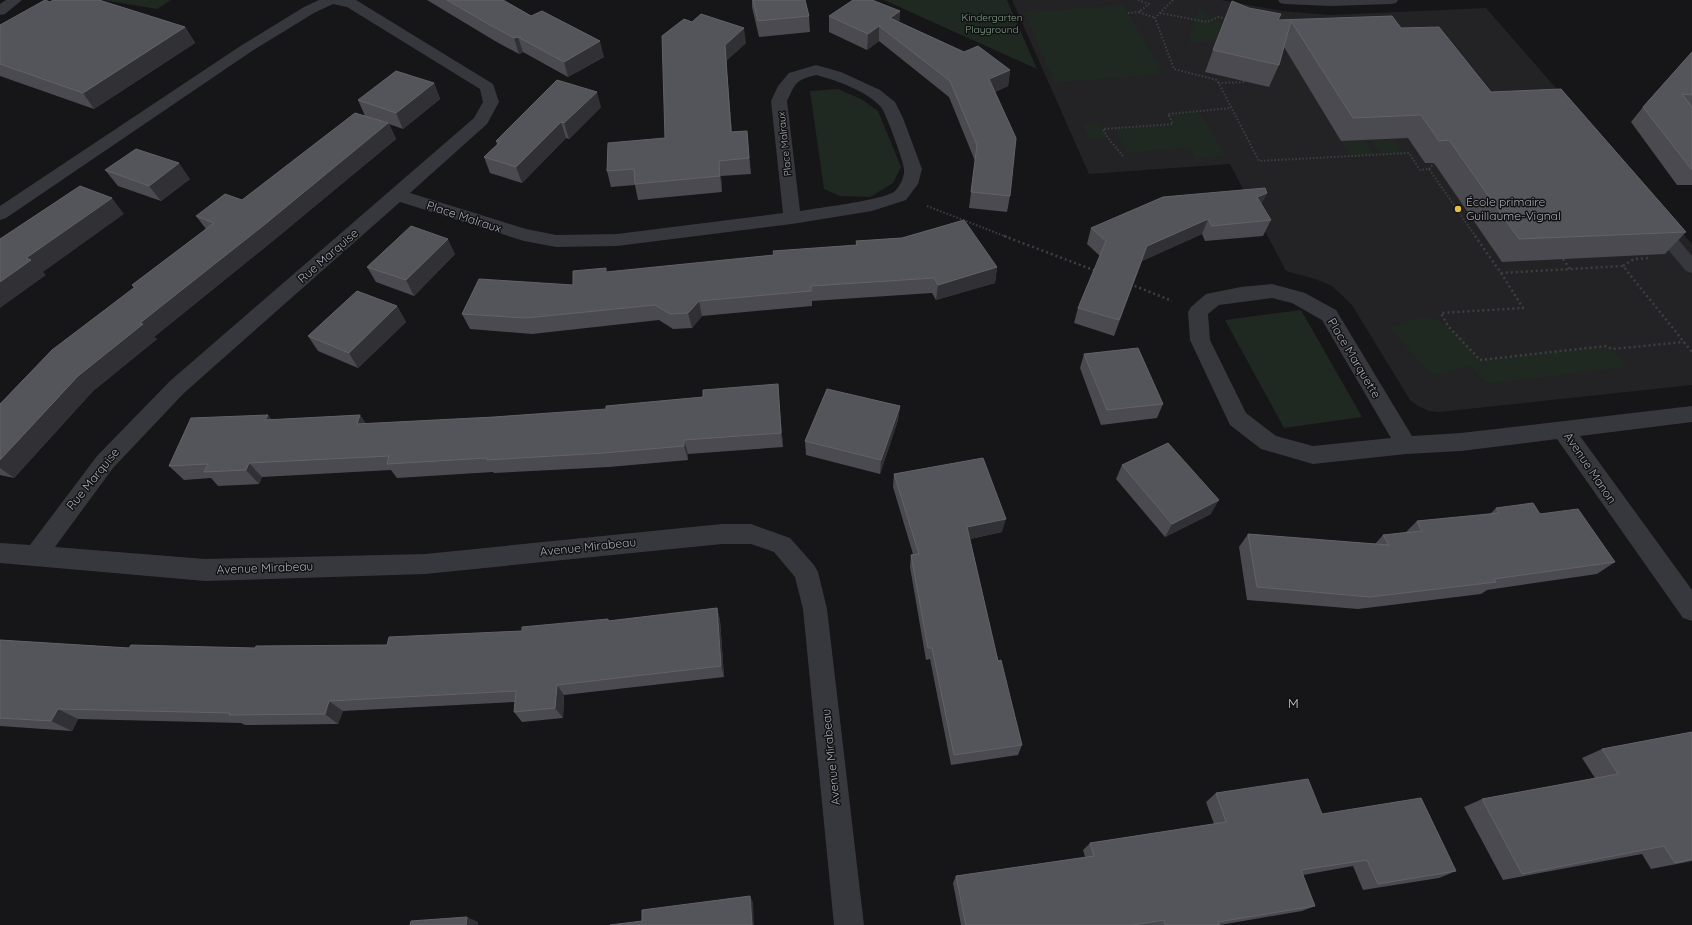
<svg xmlns="http://www.w3.org/2000/svg" width="1692" height="925" font-family="Quicksand,sans-serif">
<style>
.built{fill:#232225}
.green{fill:#202822}
.lines{fill:none;stroke-linecap:round;stroke-linejoin:round}
.path-far1{stroke:#3d3f44;stroke-width:2;stroke-dasharray:1.5 2;stroke-linecap:butt}
.path{stroke:#3d3f44;stroke-width:2.5;stroke-dasharray:2 3;stroke-linecap:butt}
.service{fill:#37383d;fill-rule:evenodd}
.minor{fill:#37383d;fill-rule:evenodd}
.wall{fill:#4a4a50}
.shaded-wall{fill:#313135}
.building{fill:#54555b;stroke:#626269}
.poi-dot{fill:#e7bd40;stroke:#111113;stroke-width:1.5}
.labels{text-anchor:middle;stroke-width:3;stroke-linejoin:round;paint-order:stroke}
.far-park-label{font-size:10px;fill:#81a186;stroke:#111113}
.far-street-label{font-size:10px;fill:#a9acb7;stroke:#111113}
.poi-label{font-size:12px;fill:#a9acb7;stroke:#111113;text-anchor:start}
.street-label{font-size:12px;fill:#a9acb7;stroke:#111113}
.neighbourhood-label{font-size:13px;letter-spacing:1px;fill:#cacbd3;stroke:#111113}
</style>
<rect width="100%" height="100%" fill="#161618"/>
<polygon class="built" points="1012,0 1221,0 1282,11 1329,15 1486,8 1692,244 1692,385 1440,412 1429,411 1418,406 1410,400 1352,305 1332,286 1315,279 1286,271 1230,164 1089,174"/>
<g class="green">
<polygon points="104,0 171,0 157,9"/>
<polygon points="884,0 1007,0 1037,69"/>
<polygon points="1124,5 1163,74 1055,83 1024,12"/>
<polygon points="1198,8 1213,19 1224,23 1218,40 1188,43"/>
<polygon points="838,89 861,99 878,111 901,167 893,183 870,197 840,196 824,189 810,91"/>
<polygon points="1199,111 1226,156 1195,159 1189,148 1127,153 1115,129 1173,124 1168,114"/>
<polygon points="1100,122 1108,138 1089,139 1082,124"/>
<polygon points="1394,138 1404,154 1382,155 1371,140"/>
<polygon points="1365,140 1374,155 1351,156 1341,141"/>
<polygon points="1301,310 1362,417 1284,428 1225,320"/>
<path d="M1423,316c28,5 38,24 57,44l125,-14c9,3 16,10 19,19l-3,3 -135,16 -16,-18 -35,10 -7,-4 -38,-44z"/>
</g>
<g class="lines">
<g class="path-far1">
<polyline points="1138,0 1149,4 1139,12 1155,18"/>
<polyline points="1173,0 1155,18 1174,69 1217,80 1259,161 1409,153 1420,170 1429,169 1476,237"/>
<polyline points="1128,13 1139,12"/>
<polyline points="1160,13 1207,22 1218,17 1229,19"/>
<polyline points="1218,83 1246,82"/>
<polyline points="1123,156 1108,138 1103,129 1173,124 1168,114 1231,108"/>
<polyline points="1429,169 1434,163"/>
<polyline points="927,206 1007,237"/>
</g>
<g class="path">
<polyline points="1004,236 1096,271"/>
<polyline points="1475,236 1501,273 1623,266 1692,352"/>
<polyline points="1563,259 1570,269"/>
<polyline points="1623,266 1634,259 1649,258"/>
<polyline points="1501,273 1523,308 1441,313 1448,326 1480,360 1605,346 1612,349 1684,342"/>
<polyline points="1130,284 1172,301"/>
</g>
<polygon class="service" points="1656,219 1662,220 1692,256 1692,273 1686,271 1650,228 1648,224 1650,220"/>
<g class="minor">
<polygon points="6,0 22,0 5,14 0,15 0,4"/>
<path d="M319,0h37l137,84 6,18 -12,22 -77,69 116,36 30,6 61,-1 166,-21 -12,-112 7,-15 11,-13 27,-8 25,7 39,18 15,12 8,16 19,51 -4,15 -12,16 -34,11 -80,13 -175,22 -61,1 -32,-6 -124,-39 -216,191 -71,75 -58,79 150,12 220,-5 297,-30h29l39,14 24,27 4,7 9,37 37,316h-30l-31,-316 -8,-32 -21,-25 -23,-8h-29l-297,30 -220,7 -205,-18v-20l30,2 67,-89 73,-75 304,-263 9,-16 -3,-13 -133,-82 -14,-3 -19,9 -62,38 -246,167 -6,2v-14l242,-161 62,-38zM816,75c20,5 51,16 65,32 4,4 23,55 23,62 1,7 -4,17 -9,22 -10,9 -78,17 -95,20l-13,-110c9,-19 9,-21 29,-26z"/>
<polygon points="1278,0 1398,0 1396,3 1391,4 1331,6 1285,4 1280,3"/>
<path d="M1272,284l33,9 31,17 76,126 49,-3 231,-27v16l-112,14 112,154v31l-9,-3 -126,-179 -96,12 -55,3 -93,10 -52,-15 -31,-24 -40,-85 -2,-28 3,-5 15,-13 35,-7zM1272,298l20,5 30,17 69,118 -78,8 -37,-10 -30,-23 -36,-73 -2,-26 11,-9z"/>
</g>
</g>
<g class="wall">
<polygon points="427,0 503,0 604,57 568,77 523,52 519,54 495,41"/>
<polygon points="752,0 805,0 809,16 810,32 759,37 752,7"/>
<polygon points="50,2 185,27 195,43 94,109 0,76 0,25"/>
<polygon points="900,11 899,22 964,52 1010,70 1008,86 995,92 1010,196 1007,212 969,208 975,161 949,97 879,41 867,50 829,32 829,16"/>
<polygon points="684,19 746,43 726,61 732,132 747,131 751,174 721,176 722,192 638,200 635,185 611,187 607,171 665,138"/>
<polygon points="1278,20 1401,28 1686,232 1665,254 1502,262 1434,163 1425,163 1408,138 1341,141 1284,47 1279,65 1269,87 1205,72 1213,50"/>
<polygon points="1692,52 1692,185 1677,185 1631,122 1643,107"/>
<polygon points="434,83 440,99 403,129 389,124 396,139 274,240 154,337 157,339 93,391 14,478 0,475 0,404 134,288 132,285 206,229 196,216 242,200 365,116 358,100"/>
<polygon points="601,107 569,139 566,138 522,183 490,173 484,157 497,145 496,141"/>
<polygon points="105,170 190,179 161,201 118,186"/>
<polygon points="1267,193 1261,204 1271,220 1263,236 1205,241 1202,234 1142,261 1114,336 1074,323 1078,308 1100,256 1087,244 1091,228"/>
<polygon points="902,238 997,267 995,283 936,300 932,293 812,301 812,306 702,316 692,328 673,329 659,320 532,334 470,329 462,314 573,285 607,272 773,255 856,245 856,241"/>
<polygon points="455,254 414,296 376,282 367,267"/>
<polygon points="397,306 406,322 358,368 318,351 308,336"/>
<polygon points="1084,354 1163,404 1157,418 1101,425 1080,368"/>
<polygon points="779,399 783,447 688,454 688,460 609,467 494,473 493,472 397,478 391,470 262,477 259,484 218,486 211,478 184,480 169,466 272,420 360,415 366,424 494,417"/>
<polygon points="900,406 898,420 880,474 806,455 805,441"/>
<polygon points="1122,465 1211,514 1165,537 1116,479"/>
<polygon points="894,474 1002,532 970,539 998,661 1022,745 1018,755 951,765 930,659 926,660 910,567 911,555 913,554 893,487"/>
<polygon points="1496,508 1540,514 1615,562 1597,574 1487,590 1481,594 1358,609 1247,600 1239,547 1248,534 1375,544 1383,535 1406,532 1417,521 1490,514"/>
<polygon points="717,608 720,620 724,677 564,695 563,718 522,722 514,712 515,702 343,711 338,724 245,725 241,723 78,719 72,731 0,726 0,640 129,648 255,648 387,645 522,631 608,619 609,621"/>
<polygon points="1692,732 1692,861 1651,869 1642,854 1503,880 1464,807 1482,799 1595,778 1582,758 1602,749"/>
<polygon points="1216,793 1322,814 1456,871 1439,878 1363,890 1353,866 1303,875 1315,906 1302,911 1220,925 961,925 953,883 956,876 1085,857 1083,850 1090,843 1214,824 1206,802"/>
</g>
<g class="shaded-wall">
<polygon points="900,11 899,27 890,18"/>
<polygon points="879,26 879,41 867,50 868,34"/>
<polygon points="185,27 195,43 94,109 83,93"/>
<polygon points="744,28 746,43 726,61 733,148 731,132 725,45"/>
<polygon points="518,37 523,52 519,54 514,38"/>
<polygon points="600,41 604,57 568,77 564,62"/>
<polygon points="1010,70 1008,86 987,95 989,79"/>
<polygon points="434,83 440,99 403,129 396,113"/>
<polygon points="597,92 601,107 569,139 564,123"/>
<polygon points="561,122 566,138 522,183 516,167"/>
<polygon points="388,123 396,139 274,240 154,337 157,339 93,391 14,478 0,468 0,460 78,376 140,323"/>
<polygon points="719,161 721,176 722,192 720,176"/>
<polygon points="179,163 190,179 161,201 149,186"/>
<polygon points="1267,193 1259,208 1257,197"/>
<polygon points="112,198 124,214 43,272 46,275 0,308 0,282 26,258"/>
<polygon points="1208,219 1202,234 1142,261 1114,336 1147,246"/>
<polygon points="448,239 455,254 414,296 406,280"/>
<polygon points="997,267 995,283 936,300 938,285"/>
<polygon points="699,301 702,316 692,328 688,313"/>
<polygon points="397,306 406,322 358,368 349,353"/>
<polygon points="778,384 779,399 783,447 781,433"/>
<polygon points="900,406 898,420 880,474 881,460"/>
<polygon points="268,415 280,429 265,420"/>
<polygon points="360,415 370,430 357,424"/>
<polygon points="684,440 688,454 688,460 684,446"/>
<polygon points="249,463 262,477 259,484 246,470"/>
<polygon points="1219,500 1211,514 1165,537 1172,524"/>
<polygon points="1006,519 1002,532 965,540 967,527"/>
<polygon points="717,608 720,620 724,677 721,666"/>
<polygon points="557,685 564,695 563,718 555,708"/>
<polygon points="329,701 343,711 338,724 325,714"/>
<polygon points="58,709 78,719 72,731 51,721"/>
<polygon points="750,896 753,902 754,925 752,925"/>
<polygon points="467,917 478,922 478,925 466,925"/>
</g>
<g class="building">
<polygon points="45,0 50,2 53,0 99,0 185,27 83,93 0,64 0,25"/>
<polygon points="447,0 503,0 531,16 542,11 600,41 564,62 518,37 514,38 490,25"/>
<polygon points="753,0 805,0 809,16 758,21"/>
<polygon points="853,0 872,0 900,11 890,18 964,52 978,46 1010,70 989,79 1016,138 1010,196 971,192 977,145 950,81 879,26 868,34 829,16"/>
<polygon points="1232,1 1249,8 1281,14 1278,20 1392,16 1401,28 1439,27 1491,92 1561,89 1686,232 1519,239 1449,140 1439,141 1421,115 1353,118 1291,21 1279,65 1213,50"/>
<polygon points="701,14 744,28 725,45 731,132 747,131 749,158 719,161 720,176 635,184 634,169 607,171 608,143 665,138 662,36 684,19 692,22"/>
<polygon points="1692,52 1692,95 1682,94 1692,107 1692,169 1691,169 1643,107"/>
<polygon points="396,71 434,83 396,113 358,100"/>
<polygon points="557,80 597,92 564,123 561,122 516,167 484,157 500,142 496,141"/>
<polygon points="355,113 388,123 264,225 140,323 143,324 78,376 0,460 0,404 52,350 135,287 132,285 214,223 196,216 225,194 242,200"/>
<polygon points="136,149 179,163 149,186 105,170"/>
<polygon points="80,186 112,198 26,258 31,260 0,282 0,239"/>
<polygon points="1265,188 1267,193 1257,197 1271,220 1212,226 1208,219 1147,246 1119,320 1078,308 1106,241 1091,228 1163,197"/>
<polygon points="964,220 997,267 938,285 934,278 811,286 811,291 699,301 688,313 670,314 655,305 526,318 462,314 479,279 573,285 573,271 606,268 606,272 774,255 773,251 857,245 856,241 902,238"/>
<polygon points="411,226 448,239 406,280 367,267"/>
<polygon points="357,291 397,306 349,353 308,336"/>
<polygon points="1138,348 1163,404 1107,410 1084,354"/>
<polygon points="778,384 781,433 684,440 684,446 604,453 487,460 487,458 387,464 389,456 249,463 246,470 204,472 208,464 169,466 191,418 268,415 265,420 360,415 357,424 494,417 606,409 606,406 703,397 703,390"/>
<polygon points="827,389 900,406 881,460 805,441"/>
<polygon points="1168,443 1219,500 1172,524 1122,465"/>
<polygon points="983,458 1006,519 967,527 998,661 1001,660 1022,745 954,755 932,648 928,648 911,555 919,554 894,474"/>
<polygon points="1533,503 1540,514 1578,509 1615,562 1494,579 1496,582 1370,597 1257,587 1248,534 1389,545 1383,535 1422,531 1417,521 1499,513 1496,508"/>
<polygon points="717,608 721,666 557,685 555,708 514,712 516,691 329,701 325,714 229,715 230,713 58,709 51,721 0,718 0,640 129,648 131,645 255,648 256,646 387,645 389,637 522,631 522,627 608,619 608,621"/>
<polygon points="1692,732 1692,859 1675,863 1664,846 1522,874 1482,799 1618,774 1602,749"/>
<polygon points="1308,779 1322,814 1421,798 1456,871 1378,884 1367,860 1301,870 1315,906 1218,922 1219,925 1165,925 1164,920 1132,925 966,925 956,876 1094,856 1090,843 1226,822 1216,793"/>
<polygon points="750,896 752,925 610,925 642,921 642,910"/>
<polygon points="467,917 466,925 410,925 411,921"/>
</g>
<circle class="poi-dot" cx="1458" cy="209" r="4"/>
<g class="labels">
<g class="far-park-label">
<text x="992" y="21">Kindergarten<tspan x="992" dy="12">Playground</tspan></text>
</g>
<g class="far-street-label">
<text transform="translate(784 144) rotate(-96)" y="4">Place Malraux</text>
</g>
<g class="poi-label">
<text x="1466" y="206">École primaire<tspan x="1466" dy="14">Guillaume-Vignal</tspan></text>
</g>
<g class="street-label">
<text transform="translate(464 217) rotate(18)" y="4">Place Malraux</text>
<text transform="translate(328 256) rotate(-41)" y="4">Rue Marquise</text>
<text transform="translate(1354 358) rotate(59)" y="4">Place Marquette</text>
<text transform="translate(1590 468) rotate(56)" y="4">Avenue Manon</text>
<text transform="translate(93 479) rotate(-51)" y="4">Rue Marquise</text>
<text transform="translate(588 547) rotate(-6)" y="4">Avenue Mirabeau</text>
<text transform="translate(265 568) rotate(-2)" y="4">Avenue Mirabeau</text>
<text transform="translate(831 757) rotate(-96)" y="4">Avenue Mirabeau</text>
</g>
<g class="neighbourhood-label">
<text x="1294" y="708">M</text>
</g>
</g>
</svg>
